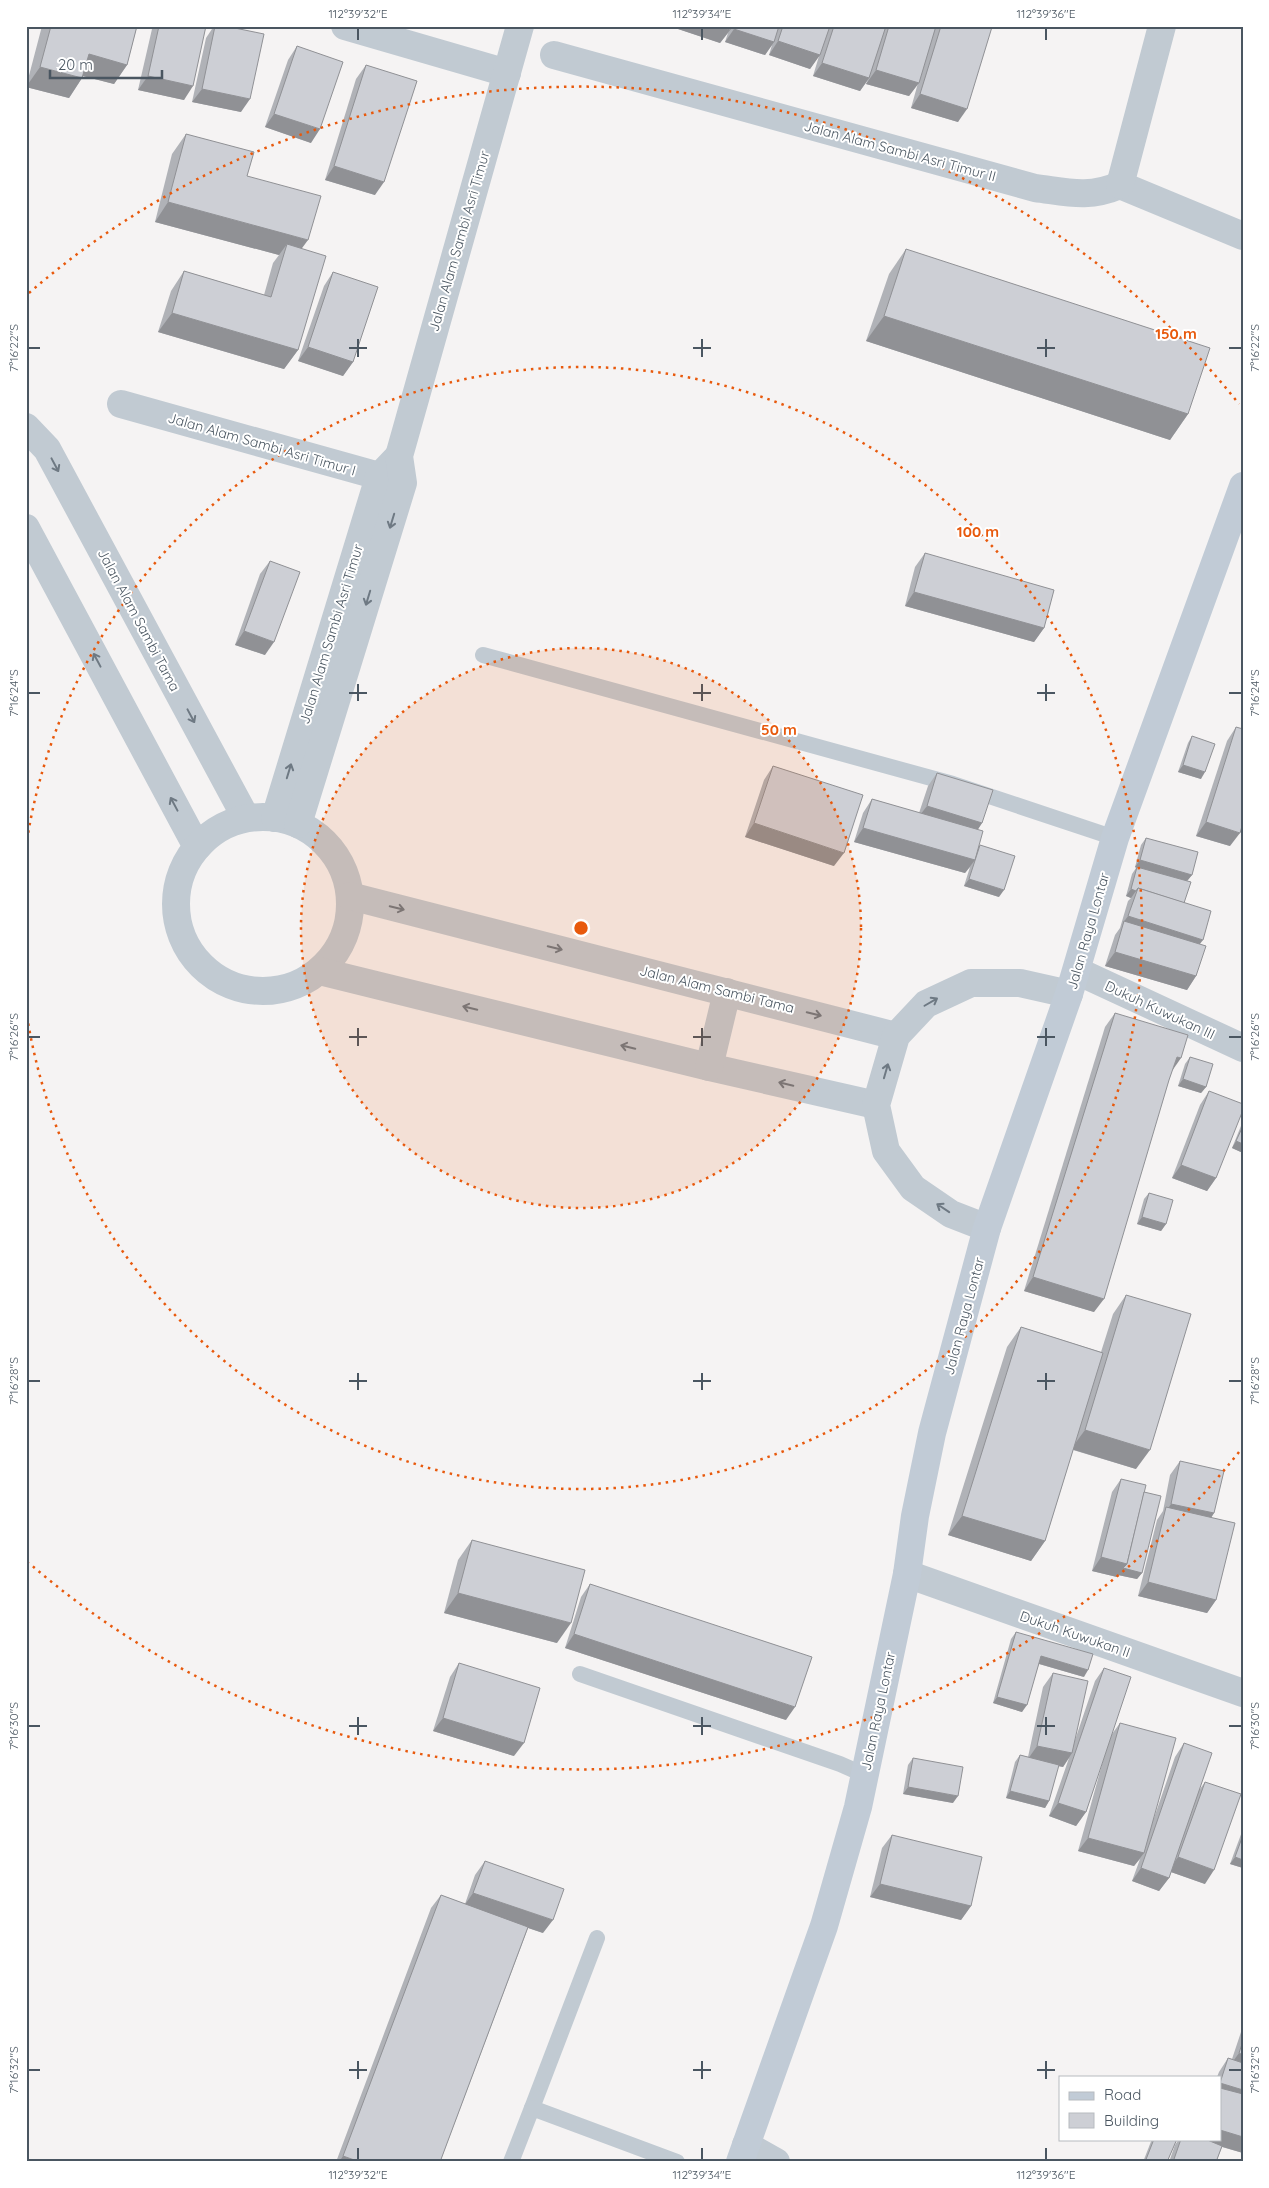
<svg xmlns="http://www.w3.org/2000/svg" width="1269" height="2188" font-family="Quicksand,sans-serif">
<style>
.lines{fill:none;stroke-linecap:round;stroke-linejoin:round}
.lane{stroke:#c1cad2;stroke-width:16}
.street{stroke:#c1cad2;stroke-width:28}
.secondary{stroke:#c1cbd6;stroke-width:28}
.wall{fill:#b0b2b7}
.shaded-wall{fill:#909195}
.building{fill:#cdcfd5;stroke:#909195}
.oneway{stroke:#6e7983}
.ticks{fill:none;stroke:#4a5661;stroke-width:2}
.ring{fill:none;stroke:#e8590c;stroke-width:2.5;stroke-dasharray:2.5 5}
.labels{text-anchor:middle;stroke-width:4;stroke-linejoin:round;paint-order:stroke}
.street-label{font-size:14px;fill:#4a5661;stroke:#fff}
.centre{fill:#e8590c;stroke:#fff;stroke-width:2.5}
.ring-label{font-size:15px;text-anchor:middle;font-weight:bold;fill:#e8590c;stroke:#fff;stroke-width:4;stroke-linejoin:round;paint-order:stroke}
.neatline{fill:none;stroke:#4a5661;stroke-width:2}
.ticks-label{font-size:12px;text-anchor:middle;fill:#4a5661}
</style>
<rect width="100%" height="100%" fill="#f5f3f3"/>
<g class="lines">
<g class="lane">
<polyline points="483,655 953,784 1115,838"/>
<polyline points="580,1674 840,1764 865,1775"/>
<polyline points="532,2108 597,1938"/>
<polyline points="511,2162 532,2108 677,2162"/>
</g>
<g class="street">
<polyline points="345,26 507,73"/>
<path d="M554,55l481,133c32,4 53,11 85,-3l123,51"/>
<polyline points="1120,185 1162,26"/>
<polyline points="121,404 397,481"/>
<polyline points="26,427 47,449 246,818"/>
<polyline points="26,528 197,847"/>
<circle cx="263" cy="904" r="87"/>
<polyline points="275,818 379,477 399,456"/>
<polyline points="298,824 403,483 399,456 520,26"/>
<polyline points="350,896 896,1036"/>
<polyline points="319,971 709,1067 876,1105"/>
<polyline points="1077,971 1243,1048"/>
<polyline points="709,1067 727,992"/>
<polyline points="987,1228 951,1214 913,1188 886,1151 876,1105 896,1036 926,1004 971,983 1020,983 1069,994"/>
<polyline points="907,1574 1243,1693"/>
<polyline points="746,2145 776,2162"/>
</g>
<polyline class="secondary" points="740,2162 824,1926 858,1807 907,1574 915,1516 932,1433 987,1228 1069,994 1115,838 1243,486"/>
</g>
<g class="wall">
<polygon points="42,26 137,26 127,65 114,84 83,76 82,78 69,98 26,87"/>
<polygon points="154,26 206,26 184,100 138,90 152,29"/>
<polygon points="214,26 225,26 241,112 192,102 206,38"/>
<polygon points="669,26 990,26 958,122 911,108 918,83 909,96 866,84 868,80 860,91 813,76 819,56 810,69 769,55 772,45 765,55 725,42 728,33 720,43"/>
<polygon points="297,46 311,143 265,127 288,60"/>
<polygon points="366,65 375,195 325,180 356,79"/>
<polygon points="186,134 247,176 302,248 298,350 284,369 158,332 171,291 184,271 264,295 273,263 279,255 155,222 172,154"/>
<polygon points="906,249 1188,414 1170,440 866,341 889,274"/>
<polygon points="333,272 353,362 343,376 298,361 324,286"/>
<polygon points="925,553 1044,628 1034,642 905,606 915,567"/>
<polygon points="270,561 265,655 235,645 260,574"/>
<polygon points="1236,727 1230,846 1196,836 1227,741"/>
<polygon points="1192,736 1201,779 1178,772 1188,743"/>
<polygon points="773,766 834,866 745,837 764,780"/>
<polygon points="937,773 982,823 978,829 979,846 999,897 964,886 970,867 965,873 854,842 863,813 872,799 919,813 928,786"/>
<polygon points="1146,838 1192,875 1187,881 1184,903 1200,944 1196,976 1187,990 1105,966 1115,935 1120,928 1128,901 1131,898 1126,896 1132,874 1136,868 1135,867 1141,845"/>
<polygon points="1115,1013 1172,1070 1094,1312 1024,1291 1105,1027"/>
<polygon points="1190,1057 1206,1087 1201,1093 1178,1086 1185,1064"/>
<polygon points="1209,1091 1216,1178 1207,1191 1172,1178 1200,1105"/>
<polygon points="1243,1121 1243,1153 1232,1148"/>
<polygon points="1149,1193 1166,1224 1161,1231 1137,1224 1144,1199"/>
<polygon points="1126,1295 1136,1469 1073,1450 1045,1541 1031,1561 948,1535 1007,1347 1021,1327 1101,1352 1113,1314"/>
<polygon points="1180,1461 1214,1513 1211,1518 1216,1600 1207,1613 1138,1596 1157,1520 1163,1511 1170,1475"/>
<polygon points="1121,1479 1142,1573 1137,1579 1118,1575 1117,1577 1092,1571 1112,1492"/>
<polygon points="472,1540 557,1643 444,1613 458,1560"/>
<polygon points="590,1584 786,1720 565,1648 581,1597"/>
<polygon points="1016,1632 1084,1677 1039,1664 1022,1712 993,1703 1011,1639"/>
<polygon points="459,1663 514,1756 433,1731 450,1677"/>
<polygon points="1104,1668 1112,1734 1120,1723 1154,1818 1175,1757 1184,1743 1200,1789 1205,1782 1205,1884 1171,1872 1169,1878 1159,1891 1132,1881 1140,1859 1134,1866 1078,1851 1106,1750 1086,1812 1076,1826 1049,1816 1069,1758 1063,1767 1058,1766 1049,1801 1045,1808 1006,1798 1015,1762 1020,1755 1028,1757 1043,1687 1053,1673 1075,1740 1095,1681"/>
<polygon points="913,1758 953,1803 903,1794 908,1765"/>
<polygon points="1243,1829 1243,1868 1230,1864"/>
<polygon points="892,1835 971,1906 961,1920 870,1897 882,1848"/>
<polygon points="485,1861 543,1933 528,1928 440,2162 336,2162 431,1908 441,1895 465,1904 475,1875"/>
<polygon points="1243,2026 1243,2153 1222,2147 1216,2162 1169,2162 1175,2145 1179,2139 1220,2139 1220,2077 1217,2077 1219,2072 1228,2058 1232,2059"/>
<polygon points="1152,2139 1177,2139 1167,2162 1143,2162"/>
</g>
<g class="shaded-wall">
<polygon points="669,26 718,26 730,30 720,43"/>
<polygon points="1232,26 1243,26 1243,29"/>
<polygon points="734,29 774,42 765,55 725,42"/>
<polygon points="778,41 820,55 810,69 769,55"/>
<polygon points="89,54 127,65 114,84 75,74"/>
<polygon points="822,63 869,78 860,91 813,76"/>
<polygon points="40,67 82,78 69,98 26,87"/>
<polygon points="876,70 919,83 909,96 866,84"/>
<polygon points="148,76 193,86 184,100 138,90"/>
<polygon points="202,89 250,99 241,112 192,102"/>
<polygon points="920,94 967,109 958,122 911,108"/>
<polygon points="274,114 320,129 311,143 265,127"/>
<polygon points="334,166 384,182 375,195 325,180"/>
<polygon points="168,202 308,240 294,259 287,244 279,255 155,222"/>
<polygon points="172,313 298,350 284,369 158,332"/>
<polygon points="884,316 1188,414 1170,440 866,341"/>
<polygon points="308,347 353,362 343,376 298,361"/>
<polygon points="914,592 1044,628 1034,642 905,606"/>
<polygon points="244,631 274,642 265,655 235,645"/>
<polygon points="1183,765 1205,772 1201,779 1178,772"/>
<polygon points="927,806 982,823 973,837 917,819"/>
<polygon points="1206,822 1240,833 1230,846 1196,836"/>
<polygon points="754,823 844,853 834,866 745,837"/>
<polygon points="863,828 975,860 965,873 854,842"/>
<polygon points="1140,860 1192,875 1187,881 1135,867"/>
<polygon points="969,879 1004,890 999,897 964,886"/>
<polygon points="1131,889 1136,891 1131,898 1126,896"/>
<polygon points="1128,916 1203,940 1193,953 1123,923"/>
<polygon points="1115,952 1196,976 1187,990 1105,966"/>
<polygon points="1177,1057 1181,1058 1172,1071"/>
<polygon points="1183,1079 1206,1087 1201,1093 1178,1086"/>
<polygon points="1236,1141 1243,1144 1243,1153 1232,1148"/>
<polygon points="1181,1165 1216,1178 1207,1191 1172,1178"/>
<polygon points="1142,1217 1166,1224 1161,1231 1137,1224"/>
<polygon points="1033,1277 1104,1299 1094,1312 1024,1291"/>
<polygon points="1085,1430 1150,1450 1136,1469 1071,1449"/>
<polygon points="1171,1504 1214,1513 1205,1527 1164,1514"/>
<polygon points="962,1516 1045,1541 1031,1561 948,1535"/>
<polygon points="1101,1557 1127,1564 1142,1573 1137,1579 1118,1575 1117,1577 1092,1571"/>
<polygon points="1148,1582 1216,1600 1207,1613 1138,1596"/>
<polygon points="458,1593 571,1623 557,1643 444,1613"/>
<polygon points="574,1634 795,1707 786,1720 565,1648"/>
<polygon points="1041,1656 1088,1670 1084,1677 1036,1663"/>
<polygon points="997,1697 1027,1705 1022,1712 993,1703"/>
<polygon points="443,1718 524,1743 514,1756 433,1731"/>
<polygon points="1037,1746 1072,1753 1063,1767 1028,1759"/>
<polygon points="908,1787 958,1796 953,1803 903,1794"/>
<polygon points="1010,1791 1049,1801 1045,1808 1006,1798"/>
<polygon points="1058,1803 1086,1812 1076,1826 1049,1816"/>
<polygon points="1088,1838 1144,1853 1134,1866 1078,1851"/>
<polygon points="1178,1857 1214,1870 1205,1884 1168,1871"/>
<polygon points="1235,1857 1243,1860 1243,1868 1230,1864"/>
<polygon points="1141,1868 1169,1878 1159,1891 1132,1881"/>
<polygon points="880,1884 971,1906 961,1920 870,1897"/>
<polygon points="473,1893 553,1920 543,1933 464,1906"/>
<polygon points="1239,2053 1243,2055 1243,2071 1229,2067"/>
<polygon points="1220,2083 1243,2090 1243,2107 1220,2100"/>
<polygon points="1220,2130 1243,2137 1243,2153 1196,2139 1220,2139"/>
<polygon points="343,2156 360,2162 339,2162"/>
</g>
<g class="building">
<polygon points="51,26 137,26 127,65 89,54 82,78 40,67"/>
<polygon points="159,26 206,26 193,86 148,76"/>
<polygon points="215,26 225,26 264,34 250,99 202,89"/>
<polygon points="718,26 731,26 730,30"/>
<polygon points="735,26 779,26 774,42 734,29"/>
<polygon points="783,26 830,26 820,55 778,41"/>
<polygon points="834,26 886,26 869,78 822,63"/>
<polygon points="889,26 936,26 919,83 876,70"/>
<polygon points="941,26 992,27 967,109 920,94"/>
<polygon points="297,46 343,62 320,129 274,114"/>
<polygon points="366,65 417,81 384,182 334,166"/>
<polygon points="186,134 254,152 247,176 321,196 308,240 168,202"/>
<polygon points="287,244 326,256 298,350 172,313 184,271 271,297"/>
<polygon points="906,249 1210,348 1188,414 884,316"/>
<polygon points="333,272 378,287 353,362 308,347"/>
<polygon points="925,553 1054,590 1044,628 914,592"/>
<polygon points="270,561 300,572 274,642 244,631"/>
<polygon points="1236,727 1243,729 1243,823 1240,833 1206,822"/>
<polygon points="1192,736 1215,744 1205,772 1183,765"/>
<polygon points="773,766 863,795 844,853 754,823"/>
<polygon points="937,773 993,790 982,823 927,806"/>
<polygon points="872,799 983,831 975,860 863,828"/>
<polygon points="1146,838 1198,852 1192,875 1140,860"/>
<polygon points="980,845 1015,856 1004,890 969,879"/>
<polygon points="1137,867 1191,882 1184,903 1138,888 1136,891 1131,889"/>
<polygon points="1138,888 1211,911 1203,940 1128,916"/>
<polygon points="1124,921 1206,946 1196,976 1115,952"/>
<polygon points="1115,1013 1188,1035 1181,1058 1177,1057 1169,1080 1104,1299 1033,1277"/>
<polygon points="1190,1057 1213,1064 1206,1087 1183,1079"/>
<polygon points="1209,1091 1243,1104 1243,1110 1216,1178 1181,1165"/>
<polygon points="1243,1126 1243,1144 1236,1141"/>
<polygon points="1149,1193 1173,1200 1166,1224 1142,1217"/>
<polygon points="1126,1295 1191,1314 1150,1450 1085,1430"/>
<polygon points="1021,1327 1103,1353 1045,1541 962,1516"/>
<polygon points="1180,1461 1224,1471 1214,1513 1171,1504"/>
<polygon points="1121,1479 1146,1485 1127,1564 1101,1557"/>
<polygon points="1144,1492 1161,1496 1142,1573 1123,1568 1127,1564"/>
<polygon points="1166,1507 1235,1523 1216,1600 1148,1582"/>
<polygon points="472,1540 585,1570 571,1623 458,1593"/>
<polygon points="590,1584 812,1657 795,1707 574,1634"/>
<polygon points="1016,1632 1093,1654 1088,1670 1041,1656 1027,1705 997,1697"/>
<polygon points="459,1663 540,1688 524,1743 443,1718"/>
<polygon points="1104,1668 1131,1677 1086,1812 1058,1803"/>
<polygon points="1053,1673 1088,1681 1072,1753 1037,1746"/>
<polygon points="1120,1723 1176,1738 1144,1853 1088,1838"/>
<polygon points="1184,1743 1212,1753 1169,1878 1141,1868"/>
<polygon points="1020,1755 1059,1765 1049,1801 1010,1791"/>
<polygon points="913,1758 963,1767 958,1796 908,1787"/>
<polygon points="1205,1782 1241,1794 1214,1870 1178,1857"/>
<polygon points="892,1835 982,1857 971,1906 880,1884"/>
<polygon points="1243,1835 1243,1860 1235,1857"/>
<polygon points="485,1861 564,1889 553,1920 473,1893"/>
<polygon points="441,1895 528,1927 440,2162 360,2162 343,2156"/>
<polygon points="1243,2041 1243,2055 1239,2053"/>
<polygon points="1228,2058 1243,2063 1243,2090 1220,2083"/>
<polygon points="1220,2088 1243,2094 1243,2137 1220,2130"/>
<polygon points="1154,2139 1177,2139 1167,2162 1145,2162"/>
<polygon points="1181,2139 1205,2139 1222,2146 1216,2162 1173,2162"/>
</g>
<defs><path id="oneway-shaft" d="M-6 0H5M1.5-3L5.5 0L1.5 3" fill="none" stroke-width="1.6" stroke-linecap="round" stroke-linejoin="round" transform="scale(1.25)"/></defs>
<g class="oneway">
<use href="#oneway-shaft" transform="translate(55 465) rotate(62)"/>
<use href="#oneway-shaft" transform="translate(392 521) rotate(107)"/>
<use href="#oneway-shaft" transform="translate(368 598) rotate(107)"/>
<use href="#oneway-shaft" transform="translate(97 660) rotate(-118)"/>
<use href="#oneway-shaft" transform="translate(191 716) rotate(62)"/>
<use href="#oneway-shaft" transform="translate(289 771) rotate(-73)"/>
<use href="#oneway-shaft" transform="translate(174 804) rotate(-118)"/>
<use href="#oneway-shaft" transform="translate(397 908) rotate(14)"/>
<use href="#oneway-shaft" transform="translate(555 948) rotate(14)"/>
<use href="#oneway-shaft" transform="translate(931 1002) rotate(-30)"/>
<use href="#oneway-shaft" transform="translate(470 1008) rotate(-166)"/>
<use href="#oneway-shaft" transform="translate(814 1014) rotate(14)"/>
<use href="#oneway-shaft" transform="translate(628 1047) rotate(-166)"/>
<use href="#oneway-shaft" transform="translate(886 1071) rotate(-74)"/>
<use href="#oneway-shaft" transform="translate(786 1084) rotate(-167)"/>
<use href="#oneway-shaft" transform="translate(943 1208) rotate(-146)"/>
</g>
<path class="ticks" d="M358,28v12M702,28v12M1046,28v12M358,339v18M702,339v18M1046,339v18M28,348h12M349,348h18M693,348h18M1037,348h18M1229,348h13M358,684v17M702,684v17M1046,684v17M28,693h12M349,693h18M693,693h18M1037,693h18M1229,693h13M358,1028v18M702,1028v18M1046,1028v18M28,1037h12M349,1037h18M693,1037h18M1037,1037h18M1229,1037h13M358,1373v17M702,1373v17M1046,1373v17M28,1381h12M349,1381h18M693,1381h18M1037,1381h18M1229,1381h13M358,1717v18M702,1717v18M1046,1717v18M28,1726h12M349,1726h18M693,1726h18M1037,1726h18M1229,1726h13M358,2061v18M702,2061v18M1046,2061v18M28,2070h12M349,2070h18M693,2070h18M1037,2070h18M1229,2070h13M358,2148v12M702,2148v12M1046,2148v12"/>
<circle cx="581" cy="928" r="280" fill="#e8590c" fill-opacity=".12"/>
<g class="ring">
<circle cx="581" cy="928" r="280"/>
<path d="M27 840A561 561 0 1 1 27 1016"/>
<path d="M1239 1452A841 841 0 0 1 29 1563M29 293A841 841 0 0 1 1239 404"/>
</g>
<g class="labels">
<g class="street-label">
<text transform="translate(900 151) rotate(15)" y="5">Jalan Alam Sambi Asri Timur II</text>
<text transform="translate(459 241) rotate(-74)" y="5">Jalan Alam Sambi Asri Timur</text>
<text transform="translate(262 444) rotate(16)" y="5">Jalan Alam Sambi Asri Timur I</text>
<text transform="translate(139 620) rotate(62)" y="5">Jalan Alam Sambi Tama</text>
<text transform="translate(331 634) rotate(-73)" y="5">Jalan Alam Sambi Asri Timur</text>
<text transform="translate(1088 931) rotate(-74)" y="5">Jalan Raya Lontar</text>
<text transform="translate(717 989) rotate(14)" y="5">Jalan Alam Sambi Tama</text>
<text transform="translate(1160 1010) rotate(25)" y="5">Dukuh Kuwukan III</text>
<text transform="translate(964 1316) rotate(-75)" y="5">Jalan Raya Lontar</text>
<text transform="translate(1075 1634) rotate(19)" y="5">Dukuh Kuwukan II</text>
<text transform="translate(878 1711) rotate(-78)" y="5">Jalan Raya Lontar</text>
</g>
</g>
<circle cx="581" cy="928" r="8" class="centre"/>
<g class="ring-label">
<text x="1176" y="339">150 m</text>
<text x="978" y="537">100 m</text>
<text x="779" y="735">50 m</text>
</g>
<rect width="1269" height="2188" fill="none" stroke="#ffffff" stroke-width="55"/>
<rect x="1059" y="2076" width="162" height="65" fill="#ffffff" stroke="#b7bbc0"/>
<rect x="1069" y="2092" width="25" height="8" fill="#c1cbd6" stroke="#b7bbc0"/>
<text x="1104" y="2100" font-size="15" fill="#4a5661">Road</text>
<rect x="1069" y="2113" width="25" height="15" fill="#cdcfd5" stroke="#b7bbc0"/>
<text x="1104" y="2126" font-size="15" fill="#4a5661">Building</text>
<path d="M50 70v8h112v-8" fill="none" stroke="#4a5661" stroke-width="2.5"/>
<text x="58" y="70" font-size="15" fill="#4a5661" stroke="#ffffff" stroke-width="4" paint-order="stroke">20 m</text>
<rect x="28" y="28" width="1214" height="2132" class="neatline"/>
<g class="ticks-label">
<text x="358" y="18">112°39'32"E</text>
<text x="702" y="18">112°39'34"E</text>
<text x="1046" y="18">112°39'36"E</text>
<text transform="translate(14 348) rotate(-90)" y="4">7°16'22"S</text>
<text transform="translate(1255 348) rotate(-90)" y="4">7°16'22"S</text>
<text transform="translate(14 693) rotate(-90)" y="4">7°16'24"S</text>
<text transform="translate(1255 693) rotate(-90)" y="4">7°16'24"S</text>
<text transform="translate(14 1037) rotate(-90)" y="4">7°16'26"S</text>
<text transform="translate(1255 1037) rotate(-90)" y="4">7°16'26"S</text>
<text transform="translate(14 1381) rotate(-90)" y="4">7°16'28"S</text>
<text transform="translate(1255 1381) rotate(-90)" y="4">7°16'28"S</text>
<text transform="translate(14 1726) rotate(-90)" y="4">7°16'30"S</text>
<text transform="translate(1255 1726) rotate(-90)" y="4">7°16'30"S</text>
<text transform="translate(14 2070) rotate(-90)" y="4">7°16'32"S</text>
<text transform="translate(1255 2070) rotate(-90)" y="4">7°16'32"S</text>
<text x="358" y="2179">112°39'32"E</text>
<text x="702" y="2179">112°39'34"E</text>
<text x="1046" y="2179">112°39'36"E</text>
</g>
</svg>
